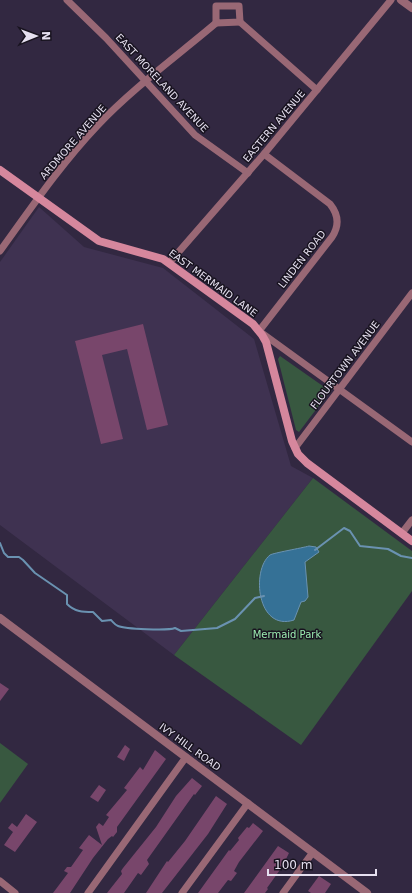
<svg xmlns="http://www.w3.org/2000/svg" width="412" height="893" viewBox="0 0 412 893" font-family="'DejaVu Sans',sans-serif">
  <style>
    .built { fill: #3f3251 }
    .green { fill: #385840 }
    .water { fill: #357196; stroke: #6a92b1 }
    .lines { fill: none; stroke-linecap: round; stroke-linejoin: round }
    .stream { stroke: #6a92b1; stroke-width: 2 }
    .building { fill: #78466b }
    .minor { stroke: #996875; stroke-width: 7 }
    .tertiary { stroke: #996875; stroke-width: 8 }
    .secondary { stroke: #d6879d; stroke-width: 8 }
    .labels { text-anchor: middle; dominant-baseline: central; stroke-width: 3; stroke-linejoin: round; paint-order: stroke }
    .street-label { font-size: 10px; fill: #e6e0f0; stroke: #18131f }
    .park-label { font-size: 10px; fill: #9ceeb1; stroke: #18131f }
  </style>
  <rect width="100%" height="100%" fill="#322841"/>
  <path class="built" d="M 39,207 L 84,247 L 163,268 L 254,339 L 291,466 L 313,478 L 174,655 L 0,525 L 0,262 Z"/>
  <g class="green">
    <path d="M 280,356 L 330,391 L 299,432 L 296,430 L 278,359 Z"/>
    <path d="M 313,478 L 412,551 L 412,591 L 301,745 L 174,655 Z"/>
    <path d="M 0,743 L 28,764 L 0,803 Z"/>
  </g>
  <path class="water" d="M 309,546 L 316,547 L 319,552 L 305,562 L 308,597 L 305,601 L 301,602 L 294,620 C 257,632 251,570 270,555 C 273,553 302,548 309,546 Z"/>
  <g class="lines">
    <g class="stream">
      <path d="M 0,543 L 4,553 L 8,557 L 19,557 L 23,560 L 35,573 L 67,595 L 67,604 C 75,612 83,612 93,612 L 102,621 L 111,620 C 113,622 115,625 118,626 C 125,629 168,631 175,628 L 181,631 L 217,628 L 235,619 L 255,598 L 264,596"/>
      <path d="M 315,550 L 344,528 L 350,531 L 360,546 L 388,549 L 401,556 L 412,558"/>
    </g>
  </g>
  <g class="building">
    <path d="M 143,324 L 168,425 L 147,430 L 127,349 L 102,355 L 123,439 L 101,444 L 75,341 Z"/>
    <path d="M 0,683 L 9,689 L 0,701 Z"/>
    <path d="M 125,745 L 130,749 L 124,761 L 117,757 Z"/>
    <path d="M 155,750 L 166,759 L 117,827 L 117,832 L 113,837 L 112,836 L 108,839 L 93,858 L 70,893 L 53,893 L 68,873 L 64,871 L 67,867 L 71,867 L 83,850 L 79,848 L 89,835 L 102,845 L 96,827 L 99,823 L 103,826 L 109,817 L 106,815 L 127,790 L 124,788 L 140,767 L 143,770 Z"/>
    <path d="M 192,778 L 202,786 L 195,795 L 194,794 L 147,860 L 149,864 L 141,875 L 138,873 L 124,893 L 107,893 L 122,874 L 121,871 L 123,868 L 156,827 L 176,796 Z"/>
    <path d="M 99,785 L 106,790 L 98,802 L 90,797 Z"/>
    <path d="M 216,796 L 227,804 L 208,834 L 162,893 L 146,893 L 167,861 L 168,862 L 185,841 Z"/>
    <path d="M 26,814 L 37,822 L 15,852 L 4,845 L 13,832 L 8,828 L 12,823 L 17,827 Z"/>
    <path d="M 253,823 L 263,831 L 239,862 L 234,871 L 237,873 L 231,881 L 228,880 L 218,893 L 198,893 L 229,850 L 230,851 L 239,840 L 238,838 L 247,827 L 249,828 Z"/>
    <path d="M 278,846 L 289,853 L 282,867 L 267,888 L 268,889 L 265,893 L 244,893 Z"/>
    <path d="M 319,876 L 331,884 L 325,893 L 311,893 L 308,891 Z"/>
  </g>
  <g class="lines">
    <g class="minor">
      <path d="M 67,0 L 106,38 L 195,135 L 248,173"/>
      <path d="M 216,6 L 239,6 L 240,22 L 216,23 Z"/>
      <path d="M 240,22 L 317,90"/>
      <path d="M 264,154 L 330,204 C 338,214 340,225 332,237 L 259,331 L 412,442"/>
      <path d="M 0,251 C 31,208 61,164 97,126 C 133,88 177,56 216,23"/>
      <path d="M 169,263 L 264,154 L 391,0"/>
      <path d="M 295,448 L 412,293"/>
      <path d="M 402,533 L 412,520"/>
      <path d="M 0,881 L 15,893"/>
      <path d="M 88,893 L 186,757"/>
      <path d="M 182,893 L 248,803"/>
      <path d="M 283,893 L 313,852"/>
    </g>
    <g class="tertiary">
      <path d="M 401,0 L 412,8"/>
      <path d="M 0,618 L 367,893"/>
    </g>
    <path class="secondary" d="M 0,170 L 99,241 L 163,259 L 253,324 L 262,335 L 266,342 L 292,441 L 298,454 L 307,463 L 412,541"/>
  </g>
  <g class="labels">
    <g class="street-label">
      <text transform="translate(162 83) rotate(47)">EAST MORELAND AVENUE</text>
      <text transform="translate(274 126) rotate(-50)">EASTERN AVENUE</text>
      <text transform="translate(73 142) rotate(-49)">ARDMORE AVENUE</text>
      <text transform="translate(302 259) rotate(-52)">LINDEN ROAD</text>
      <text transform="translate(213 283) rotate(36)">EAST MERMAID LANE</text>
      <text transform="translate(345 365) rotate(-53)">FLOURTOWN AVENUE</text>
      <text transform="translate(190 747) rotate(36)">IVY HILL ROAD</text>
    </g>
    <g class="park-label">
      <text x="287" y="634">Mermaid Park</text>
    </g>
  </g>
  <g transform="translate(36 36) rotate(89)" stroke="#18131f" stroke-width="3" paint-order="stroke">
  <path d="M0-3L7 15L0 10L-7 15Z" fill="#e6e0f0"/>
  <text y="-6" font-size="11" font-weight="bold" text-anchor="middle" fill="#e6e0f0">N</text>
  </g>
  <path d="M268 869v6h108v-6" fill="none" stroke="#e6e0f0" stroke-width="2"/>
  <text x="274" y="869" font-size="12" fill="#e6e0f0" stroke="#18131f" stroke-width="3" paint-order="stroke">100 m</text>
</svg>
